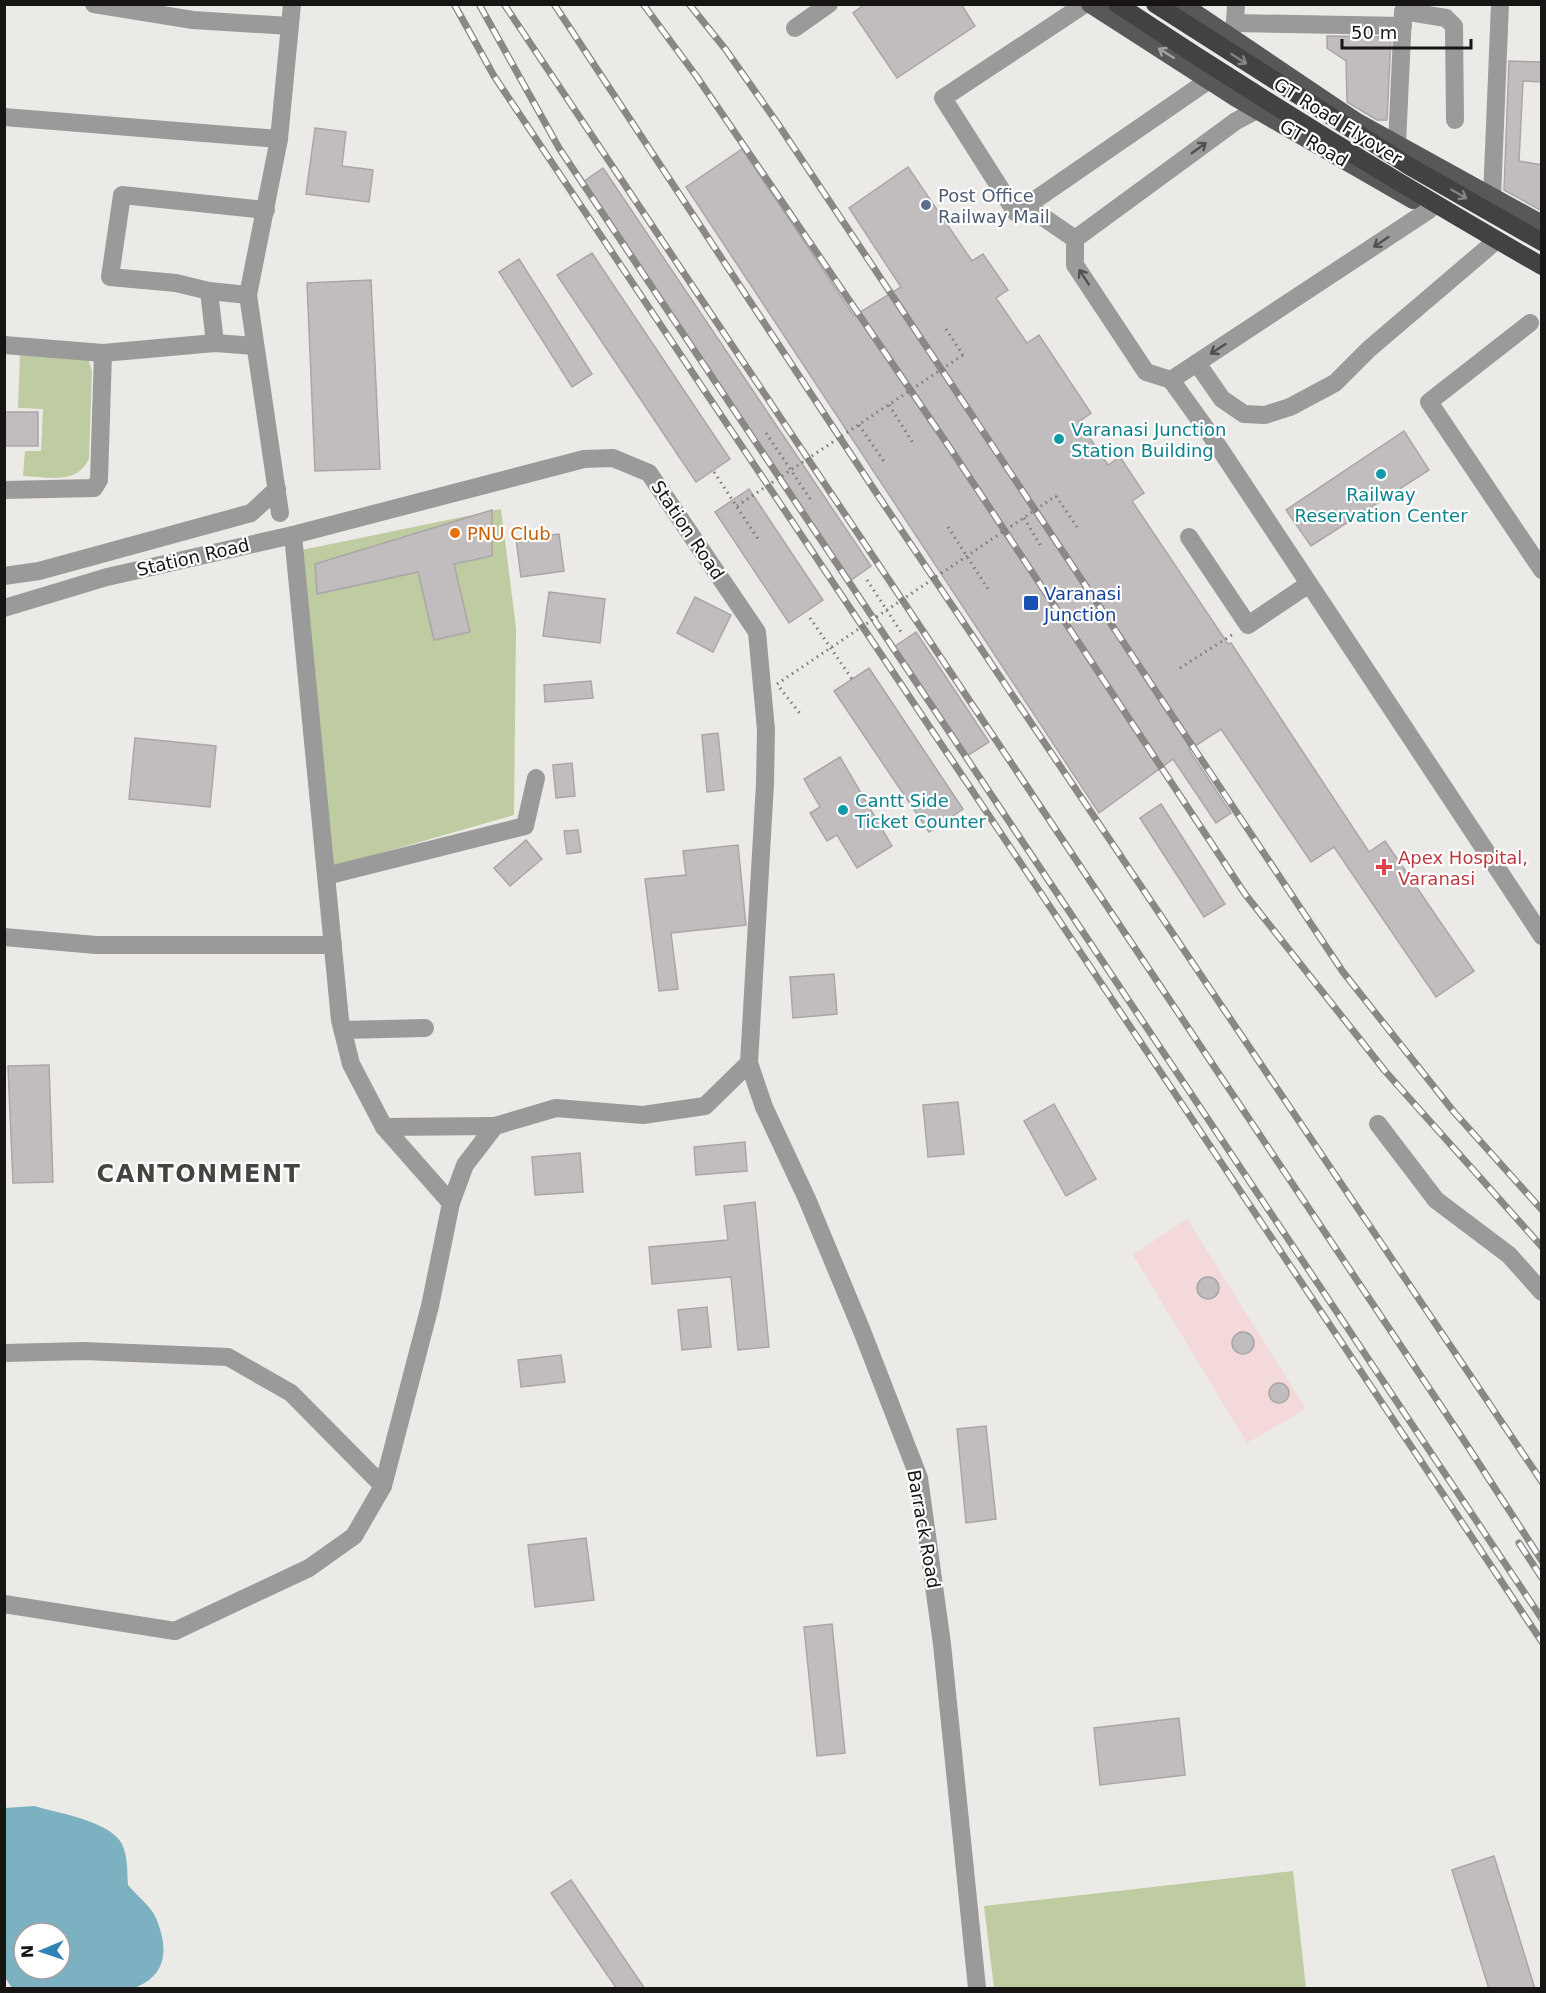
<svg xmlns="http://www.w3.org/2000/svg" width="1546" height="1993" viewBox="0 0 1546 1993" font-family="'DejaVu Sans',sans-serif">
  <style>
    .industrial { fill: #f4d9db }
    .green { fill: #bfcba1 }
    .water { fill: #7bb1c1; fill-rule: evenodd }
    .building { fill: #c1bdbf; stroke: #aaa6a8; stroke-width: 1.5 }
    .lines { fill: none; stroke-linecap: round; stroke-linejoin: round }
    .path { stroke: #7c7a78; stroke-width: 3; stroke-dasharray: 1.5 4.5; stroke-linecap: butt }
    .minor { stroke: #9a9a9b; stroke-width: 18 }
    .major { stroke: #58585b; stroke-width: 18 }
    .highway { stroke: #424245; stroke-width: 18 }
    .rail-casing { stroke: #898885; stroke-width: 7 }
    .rail { stroke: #fff; stroke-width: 4.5; stroke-dasharray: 14; stroke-linecap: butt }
    .path-bridge { stroke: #7c7a78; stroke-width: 3; stroke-dasharray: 1.5 4.5; stroke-linecap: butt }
    .oneway { stroke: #a3a3a5 }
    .oneway2 { stroke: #848486 }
    .oneway3 { stroke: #515151 }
    .service-dot { fill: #5c6f8a; stroke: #fff; stroke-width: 2 }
    .culture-dot { fill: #0f9aa8; stroke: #fff; stroke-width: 2 }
    .food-dot { fill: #e8710a; stroke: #fff; stroke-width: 2 }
    .transit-dot { fill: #1a4fb4; stroke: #fff; stroke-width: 2 }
    .health-dot { fill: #e0444e; stroke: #fff; stroke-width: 2 }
    .labels { text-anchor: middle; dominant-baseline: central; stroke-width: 4.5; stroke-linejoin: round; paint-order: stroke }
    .street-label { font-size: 18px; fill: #161514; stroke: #fff }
    .service-label { font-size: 18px; fill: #4e5e75; stroke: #fff; text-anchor: start }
    .culture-label { font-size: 18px; fill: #0d838f; stroke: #fff; text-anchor: start }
    .food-label { font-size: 18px; fill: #c56008; stroke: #fff; text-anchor: start }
    .transit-label { font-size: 18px; fill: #164399; stroke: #fff; text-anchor: start }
    .health-label { font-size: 18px; fill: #be3a42; stroke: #fff; text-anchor: start }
    .district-label { font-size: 24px; font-weight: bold; letter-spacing: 1.5px; fill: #454340; stroke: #fff }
  </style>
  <rect width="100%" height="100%" fill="#eceae6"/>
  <path class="industrial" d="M 1187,1219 L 1306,1409 L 1247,1443 L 1133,1255 Z"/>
  <g class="green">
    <path d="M 20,355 L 85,358 L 89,361 L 92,372 L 89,458 C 78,485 49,477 23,476 L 25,451 L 41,451 L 43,409 L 18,408 Z"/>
    <path d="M 501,509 L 516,628 L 514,815 L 332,867 L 297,551 Z"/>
    <path d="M 1293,1871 L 1306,1988 L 994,1988 L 984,1906 Z"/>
  </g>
  <path class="water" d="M 34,1806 C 58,1813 110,1821 122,1844 C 128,1857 127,1872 128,1885 C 136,1895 151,1906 156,1918 C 169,1949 167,1976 134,1988 L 12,1988 L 4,1976 L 5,1808 ZM 24,1933 L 60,1933 L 60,1969 L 24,1969 Z"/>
  <g class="building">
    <path d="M 865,4 L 961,4 L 975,26 L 897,78 L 853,13 Z"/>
    <path d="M 1327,36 L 1391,37 L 1387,120 L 1377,120 L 1347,102 L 1346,61 L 1327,48 Z"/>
    <path d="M 1509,61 L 1542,62 L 1542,82 L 1523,81 L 1519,161 L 1542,165 L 1542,211 L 1504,190 Z"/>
    <path d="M 315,128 L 346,132 L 342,166 L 373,170 L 369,202 L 306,194 Z"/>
    <path d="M 742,149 L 854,316 L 901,287 L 849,208 L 908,167 L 972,261 L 983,254 L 1008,290 L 996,298 L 1027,343 L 1039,335 L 1091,413 L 1079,422 L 1108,465 L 1120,457 L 1144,493 L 1132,501 L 1228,644 L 1231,643 L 1369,852 L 1385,841 L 1474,971 L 1436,997 L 1334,847 L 1311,862 L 1221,729 L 1189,750 L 1231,813 L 1216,823 L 1173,759 L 1099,813 L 686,187 Z"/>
    <path d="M 603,168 L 871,566 L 850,581 L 583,182 Z"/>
    <path d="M 592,253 L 730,459 L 696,482 L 557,275 Z"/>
    <path d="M 519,259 L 592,374 L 572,387 L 499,272 Z"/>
    <path d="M 371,280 L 380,469 L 315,471 L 307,283 Z"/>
    <rect x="4" y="412" width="34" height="34"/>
    <path d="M 1404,431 L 1429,470 L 1311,546 L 1286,510 Z"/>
    <path d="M 749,489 L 823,600 L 789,623 L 715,512 Z"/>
    <path d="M 492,510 L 492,556 L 454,564 L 470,632 L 434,640 L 418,572 L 317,594 L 315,564 Z"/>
    <path d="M 559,534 L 564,571 L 521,577 L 516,539 Z"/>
    <path d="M 549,592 L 605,599 L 600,643 L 543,636 Z"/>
    <path d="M 695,597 L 731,615 L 713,652 L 677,633 Z"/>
    <path d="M 916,632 L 989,742 L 967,756 L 894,647 Z"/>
    <path d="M 869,668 L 963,809 L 929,832 L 834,691 Z"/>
    <path d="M 591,681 L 593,698 L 545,702 L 544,685 Z"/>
    <path d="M 718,733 L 724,790 L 707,792 L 702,735 Z"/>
    <path d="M 135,738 L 216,746 L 210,807 L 129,799 Z"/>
    <path d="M 840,757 L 892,846 L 857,868 L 837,835 L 827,841 L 810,813 L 820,807 L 804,779 Z"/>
    <path d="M 572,763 L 575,796 L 556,798 L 553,765 Z"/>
    <path d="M 1161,804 L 1225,904 L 1204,917 L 1140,818 Z"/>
    <path d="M 578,830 L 581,852 L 567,854 L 564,831 Z"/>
    <path d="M 526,840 L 542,859 L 510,886 L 494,868 Z"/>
    <path d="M 738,845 L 746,925 L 671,933 L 678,989 L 659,991 L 645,879 L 686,875 L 683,851 Z"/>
    <path d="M 834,974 L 837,1014 L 793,1018 L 790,977 Z"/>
    <path d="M 49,1065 L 53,1182 L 13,1183 L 8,1066 Z"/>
    <path d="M 958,1102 L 964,1154 L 928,1157 L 923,1105 Z"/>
    <path d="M 1054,1104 L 1096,1179 L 1066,1196 L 1024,1121 Z"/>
    <path d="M 745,1142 L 747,1171 L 696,1175 L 694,1147 Z"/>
    <path d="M 580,1153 L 583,1192 L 535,1195 L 532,1157 Z"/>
    <path d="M 755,1202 L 769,1347 L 738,1350 L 731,1277 L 652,1284 L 649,1247 L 728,1240 L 724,1206 Z"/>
    <circle cx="1208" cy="1288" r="11"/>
    <path d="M 707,1307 L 711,1347 L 682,1350 L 678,1310 Z"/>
    <circle cx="1243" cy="1343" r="11"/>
    <path d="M 561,1355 L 565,1382 L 521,1387 L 518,1360 Z"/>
    <circle cx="1279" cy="1393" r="10"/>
    <path d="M 986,1426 L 996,1519 L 966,1523 L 957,1429 Z"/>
    <path d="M 586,1538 L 594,1600 L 535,1607 L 528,1545 Z"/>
    <path d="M 832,1624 L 845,1753 L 817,1756 L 804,1627 Z"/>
    <path d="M 1179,1718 L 1185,1775 L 1100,1785 L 1094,1728 Z"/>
    <path d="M 1494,1856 L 1535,1989 L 1489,1989 L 1452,1870 Z"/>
    <path d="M 571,1880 L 645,1989 L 617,1989 L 551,1893 Z"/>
  </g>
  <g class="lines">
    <g class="path">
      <path d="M 946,329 L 963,355"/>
      <path d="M 889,405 L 913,443"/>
      <path d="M 859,425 L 885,463"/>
      <path d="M 766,433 L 813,503"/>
      <path d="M 714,472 L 760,542"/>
      <path d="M 1056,496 L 1077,527"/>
      <path d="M 1024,518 L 1042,548"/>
      <path d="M 948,527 L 988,589"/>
      <path d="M 867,580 L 903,635"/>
      <path d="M 810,618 L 852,679"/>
      <path d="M 1180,668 L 1235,633"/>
      <path d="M 780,688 L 801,715"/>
    </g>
    <g class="minor">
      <path d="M 94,4 L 193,20 L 290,26"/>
      <path d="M 1085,4 L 943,98 L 1016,213 L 1209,80"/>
      <path d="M 1403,11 L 1446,18 L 1454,26 L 1455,120"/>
      <path d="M 1235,23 L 1403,26"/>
      <path d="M 795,28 L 829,4"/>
      <path d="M 1231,33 L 1235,23 L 1236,4"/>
      <path d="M 1257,110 L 1236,121 L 1075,239 L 1075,265 L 1146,372 L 1171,380 L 1429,210"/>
      <path d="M 4,117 L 279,139"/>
      <path d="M 1397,144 L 1403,14"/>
      <path d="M 1492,197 L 1500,4"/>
      <path d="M 1027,206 L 1075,239"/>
      <path d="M 209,291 L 215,343"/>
      <path d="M 248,295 L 209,291 L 176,283 L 110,277 L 122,195 L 266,210"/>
      <path d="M 1530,323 L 1429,402 L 1542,570"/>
      <path d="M 4,345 L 103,353"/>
      <path d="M 1197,363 L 1222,399 L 1244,414 L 1265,415 L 1290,407 L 1335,383 L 1369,349 L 1491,245"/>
      <path d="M 1171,380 L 1212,437 L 1542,936"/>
      <path d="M 4,490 L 94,488 L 99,480 L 103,353 L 215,343 L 255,346"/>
      <path d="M 280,513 L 248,295 L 279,139 L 292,4"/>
      <path d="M 293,535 L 340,1020 L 351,1064 L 384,1127 L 451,1203"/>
      <path d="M 1189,537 L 1248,625 L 1309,584"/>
      <path d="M 4,576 L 39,571 L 251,513 L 277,489"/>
      <path d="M 4,608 L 107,577 L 293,535 L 584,459 L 613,458 L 649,473 L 757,632 L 766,730 L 765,783 L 749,1063 L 764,1107 L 807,1199 L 862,1331 L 919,1478 L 942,1644 L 977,1988"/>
      <path d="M 326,876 L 525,826 L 536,778"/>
      <path d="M 4,937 L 96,945 L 333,945"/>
      <path d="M 343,1030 L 425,1028"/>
      <path d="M 1378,1124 L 1436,1200 L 1509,1255 L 1542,1292"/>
      <path d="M 384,1127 L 495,1126"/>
      <path d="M 4,1353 L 84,1351 L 228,1357 L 291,1393 L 383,1486 L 430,1306 L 451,1203 L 465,1165 L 495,1126 L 556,1108 L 643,1115 L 705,1106 L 749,1063"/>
      <path d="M 4,1604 L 175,1631 L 309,1568 L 354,1536 L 383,1486"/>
    </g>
    <g class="major">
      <path d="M 1090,4 L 1236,98 L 1413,200"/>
      <path d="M 1182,4 L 1357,122 L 1542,224"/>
    </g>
    <g class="highway">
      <path d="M 1117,4 C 1256,96 1397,183 1542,266"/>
      <path d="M 1155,4 L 1409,166 L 1542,242"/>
    </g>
    <defs>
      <g id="rail">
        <path d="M 454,4 L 494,76 L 1542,1642"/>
        <path d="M 479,4 L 559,148 L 1542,1619"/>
        <path d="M 504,4 L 1463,1439 L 1542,1561"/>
        <path d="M 554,4 L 879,497 L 1542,1482"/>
        <path d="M 643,4 L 697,77 L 952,451 L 1245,894 L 1385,1071 L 1542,1247"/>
        <path d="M 689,4 L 726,50 L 778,124 L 1343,972 L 1454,1112 L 1542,1210"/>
        <path d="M 1519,1543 L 1542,1578"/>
      </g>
    </defs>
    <use href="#rail" class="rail-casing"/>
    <use href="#rail" class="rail"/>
    <g class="path-bridge">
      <path d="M 737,506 L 963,355"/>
      <path d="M 777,684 L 1056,496"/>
    </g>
  </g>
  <defs><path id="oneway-shaft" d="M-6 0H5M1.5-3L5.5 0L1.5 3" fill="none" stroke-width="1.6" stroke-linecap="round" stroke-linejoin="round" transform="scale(1.5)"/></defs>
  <use class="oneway" href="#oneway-shaft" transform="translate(1166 53) rotate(-148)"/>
  <g class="oneway2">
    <use href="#oneway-shaft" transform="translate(1239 59) rotate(33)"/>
    <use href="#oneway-shaft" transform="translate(1459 194) rotate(30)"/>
  </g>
  <g class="oneway3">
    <use href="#oneway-shaft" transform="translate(1199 148) rotate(-36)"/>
    <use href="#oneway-shaft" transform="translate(1381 242) rotate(146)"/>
    <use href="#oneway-shaft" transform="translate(1084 277) rotate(-123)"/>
    <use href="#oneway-shaft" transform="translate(1218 349) rotate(147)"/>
  </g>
  <circle class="service-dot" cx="926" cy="205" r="6"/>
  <g class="culture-dot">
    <circle cx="1059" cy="439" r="6"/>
    <circle cx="1381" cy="474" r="6"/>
    <circle cx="843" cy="810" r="6"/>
  </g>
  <circle class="food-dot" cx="455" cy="533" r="6"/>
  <rect class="transit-dot" x="1023" y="595" width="16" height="16" rx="3"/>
  <path class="health-dot" d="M1381 858h6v6h6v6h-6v6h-6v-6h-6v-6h6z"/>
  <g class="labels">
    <g class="street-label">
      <text transform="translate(1338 121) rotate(32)">GT Road Flyover</text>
      <text transform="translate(1314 143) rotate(30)">GT Road</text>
      <text transform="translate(688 530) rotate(56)">Station Road</text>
      <text transform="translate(193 557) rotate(-13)">Station Road</text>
      <text transform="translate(924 1529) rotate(80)">Barrack Road</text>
    </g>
    <g class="service-label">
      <text x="938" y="195">Post Office<tspan x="938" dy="21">Railway Mail</tspan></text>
    </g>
    <g class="culture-label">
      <text x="1071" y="429">Varanasi Junction<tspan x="1071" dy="21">Station Building</tspan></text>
      <text x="1381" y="494" text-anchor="middle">Railway<tspan x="1381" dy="21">Reservation Center</tspan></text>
      <text x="855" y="800">Cantt Side<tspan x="855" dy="21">Ticket Counter</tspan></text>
    </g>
    <g class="food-label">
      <text x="467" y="533">PNU Club</text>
    </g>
    <g class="transit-label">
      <text x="1044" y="593">Varanasi<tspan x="1044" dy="21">Junction</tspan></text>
    </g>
    <g class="health-label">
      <text x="1398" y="857">Apex Hospital,<tspan x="1398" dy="21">Varanasi</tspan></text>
    </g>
    <g class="district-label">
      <text x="199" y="1174">CANTONMENT</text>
    </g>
  </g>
  <rect width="1546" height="1993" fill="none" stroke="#161514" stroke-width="12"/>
  <g transform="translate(42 1951) rotate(268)"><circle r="28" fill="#ffffff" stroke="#a2a1a1" stroke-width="1.5"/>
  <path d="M0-4.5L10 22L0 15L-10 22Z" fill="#3083b3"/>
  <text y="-9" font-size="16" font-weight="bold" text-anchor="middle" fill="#161514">N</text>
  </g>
  <path d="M1342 39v9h129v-9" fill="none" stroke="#161514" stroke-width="3"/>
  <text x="1351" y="39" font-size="18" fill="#161514" stroke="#ffffff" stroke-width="4.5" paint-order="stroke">50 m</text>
</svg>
